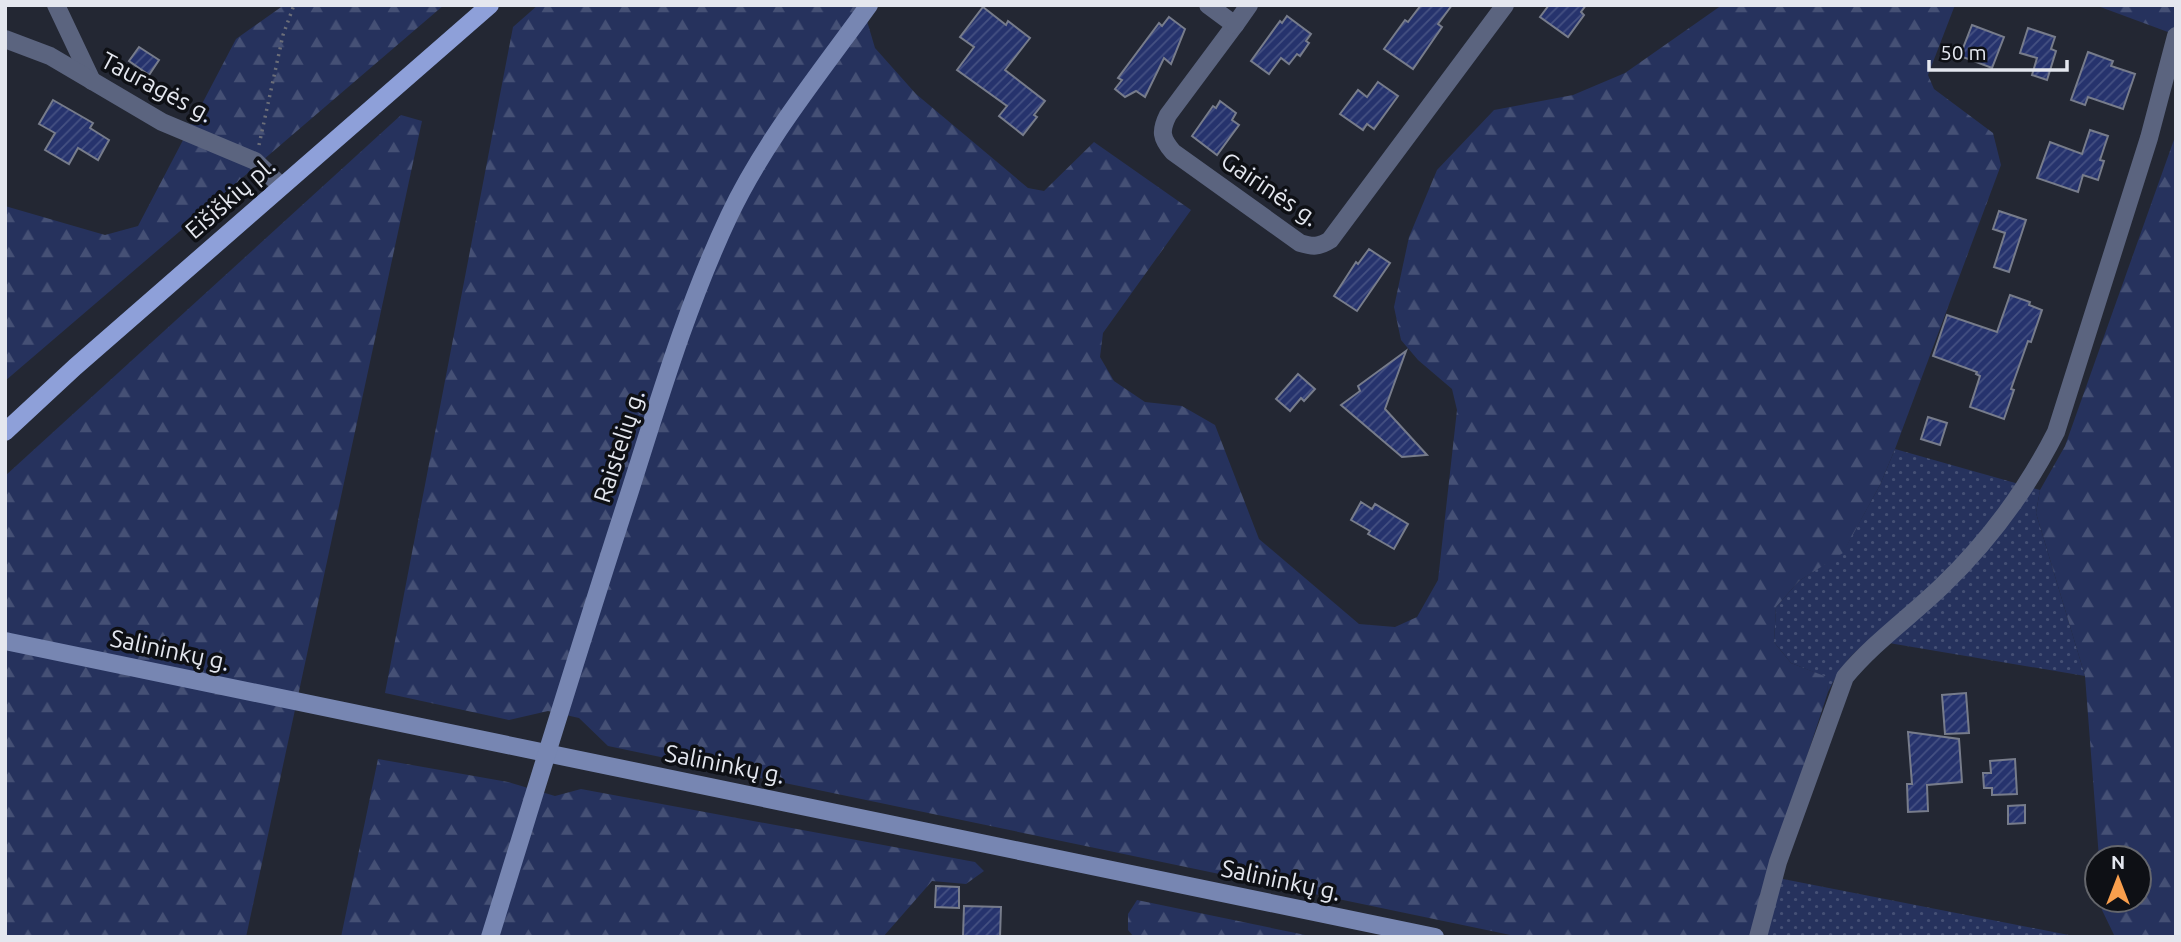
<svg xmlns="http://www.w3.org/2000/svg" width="2181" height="942" viewBox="0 0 2181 942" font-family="Ubuntu,sans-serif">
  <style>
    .grass { fill: url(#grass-dots) }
    .forest { fill: url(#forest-firs) }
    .building { fill: url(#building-hatch); stroke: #777c8b; stroke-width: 2 }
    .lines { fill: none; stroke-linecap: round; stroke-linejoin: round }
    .path { stroke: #6b6e79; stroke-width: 3.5; stroke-dasharray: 2 5; stroke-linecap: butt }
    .minor { stroke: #5b647f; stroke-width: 18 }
    .secondary { stroke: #7786b2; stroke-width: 18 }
    .primary { stroke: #8ea0d9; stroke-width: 18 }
    .labels { text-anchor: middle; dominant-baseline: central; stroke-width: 7; stroke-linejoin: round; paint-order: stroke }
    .street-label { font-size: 24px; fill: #e4e7ef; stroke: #0e1015 }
  </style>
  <defs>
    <pattern id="grass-dots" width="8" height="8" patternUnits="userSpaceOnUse" patternTransform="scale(1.75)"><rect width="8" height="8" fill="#26325d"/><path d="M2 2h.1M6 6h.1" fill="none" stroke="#455075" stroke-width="1.8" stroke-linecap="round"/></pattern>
    <pattern id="forest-firs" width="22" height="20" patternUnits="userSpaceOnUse" patternTransform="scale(1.75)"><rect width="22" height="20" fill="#26325d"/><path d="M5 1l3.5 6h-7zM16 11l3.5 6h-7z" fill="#455075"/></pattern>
    <pattern id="building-hatch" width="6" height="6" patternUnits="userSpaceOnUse" patternTransform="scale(1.75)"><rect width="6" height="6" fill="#26336d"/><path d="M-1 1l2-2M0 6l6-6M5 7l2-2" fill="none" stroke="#455182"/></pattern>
  </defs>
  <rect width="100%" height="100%" fill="#232733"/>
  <g class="grass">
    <path d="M 1895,449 L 2040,490 L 2036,513 L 2085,676 L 1871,640 C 1850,653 1839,670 1828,692 L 1826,677 L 1791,663 L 1774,642 L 1776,607 L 1799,581 L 1843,552 L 1880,485 Z"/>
    <path d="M 1768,876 L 2079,937 L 1751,937 Z"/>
  </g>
  <g class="forest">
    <path d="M 284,5 L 444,5 L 5,381 L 5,206 L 105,235 L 138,226 L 236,39 Z"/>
    <path d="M 538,5 L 878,5 L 867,21 L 875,48 L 916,94 L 1028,188 L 1044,191 L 1094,142 L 1191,210 L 1103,333 L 1100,357 L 1114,381 L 1145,402 L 1182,406 L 1215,425 L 1259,539 L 1359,624 L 1395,627 L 1417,617 L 1438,580 L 1457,410 L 1452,389 L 1418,360 L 1401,340 L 1394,307 L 1409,237 L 1437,170 L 1494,110 L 1573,95 L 1625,73 L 1722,5 L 1955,5 L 1928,75 L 1934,89 L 1993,133 L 2001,165 L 1895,449 L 1880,485 L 1843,553 L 1799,581 L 1776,607 L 1774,642 L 1791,663 L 1827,677 L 1828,692 L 1768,876 L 1751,937 L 1520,937 L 608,746 L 579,718 L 548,711 L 509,720 L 385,693 L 513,27 Z"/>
    <path d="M 2095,5 L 2176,5 L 2176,35 Z"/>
    <path d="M 401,115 L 422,121 L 246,937 L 5,937 L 5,476 Z"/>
    <path d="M 2176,134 L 2176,937 L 2115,937 L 2102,910 L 2102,900 L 2139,900 L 2139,858 L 2099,858 L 2085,676 L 2036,513 L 2040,490 L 2065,446 Z"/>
    <path d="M 378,759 L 508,782 L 555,796 L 581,789 L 975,862 L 984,871 L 966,884 L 932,881 L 883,937 L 341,937 Z"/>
    <path d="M 1137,900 L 1315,937 L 1134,937 L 1128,930 L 1128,914 Z"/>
  </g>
  <g class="building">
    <path d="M 1421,5 L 1452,5 L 1438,24 L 1442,27 L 1413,69 L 1384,49 L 1405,20 L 1408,22 Z"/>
    <path d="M 1549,5 L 1586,5 L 1581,12 L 1584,15 L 1568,37 L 1540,17 Z"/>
    <path d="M 983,7 L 1006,25 L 1008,21 L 1030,38 L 1005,70 L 1045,101 L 1034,115 L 1037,117 L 1023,135 L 999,116 L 1007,106 L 957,70 L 974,47 L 960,37 Z"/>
    <path d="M 1287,16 L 1311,34 L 1306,41 L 1309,43 L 1300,56 L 1297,54 L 1289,64 L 1281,58 L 1269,74 L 1251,61 L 1280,21 L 1282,23 Z"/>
    <path d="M 1169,17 L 1185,29 L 1171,64 L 1164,58 L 1145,97 L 1136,91 L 1125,97 L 1115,89 L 1122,80 L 1118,78 L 1159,23 L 1162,26 Z"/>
    <path d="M 1972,25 L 2004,37 L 1992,68 L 1960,56 Z"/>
    <path d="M 2028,28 L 2055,37 L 2051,49 L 2056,51 L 2047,80 L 2032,75 L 2037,58 L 2020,53 Z"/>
    <path d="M 139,47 L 159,60 L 149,75 L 129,61 Z"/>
    <path d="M 2088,52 L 2113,61 L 2111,66 L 2135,74 L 2123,109 L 2088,97 L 2085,105 L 2071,100 Z"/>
    <path d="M 1378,82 L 1398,96 L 1374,129 L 1367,124 L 1363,130 L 1340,114 L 1358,90 L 1367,97 Z"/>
    <path d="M 53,100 L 93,123 L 90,128 L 109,140 L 98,160 L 78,148 L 69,164 L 45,150 L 55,133 L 39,124 Z"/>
    <path d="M 1220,101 L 1236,113 L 1232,120 L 1239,125 L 1217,155 L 1192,136 L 1213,106 L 1216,108 Z"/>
    <path d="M 2090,130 L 2108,136 L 2100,160 L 2104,161 L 2098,180 L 2083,175 L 2078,192 L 2037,178 L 2050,142 L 2082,154 Z"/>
    <path d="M 1999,211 L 2026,220 L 2009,272 L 1994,267 L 2005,233 L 1993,229 Z"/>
    <path d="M 1369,249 L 1390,263 L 1357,311 L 1334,296 L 1356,262 L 1358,264 Z"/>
    <path d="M 2010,295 L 2030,302 L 2029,305 L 2042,310 L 2031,342 L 2028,341 L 2011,389 L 2014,390 L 2004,419 L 1970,407 L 1980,376 L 1976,374 L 1977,372 L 1933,356 L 1947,315 L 1997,332 Z"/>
    <path d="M 1406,351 L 1385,409 L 1427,455 L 1402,457 L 1341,405 L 1360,391 L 1358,386 Z"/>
    <path d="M 1298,374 L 1315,389 L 1304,401 L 1301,398 L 1290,411 L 1276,399 Z"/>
    <path d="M 1928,417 L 1947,423 L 1940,445 L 1921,439 Z"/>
    <path d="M 1361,502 L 1372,509 L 1375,504 L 1408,524 L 1394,549 L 1368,534 L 1370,531 L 1351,520 Z"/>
    <path d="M 1966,693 L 1969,733 L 1945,734 L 1942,695 Z"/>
    <path d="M 1908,732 L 1959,739 L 1962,782 L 1927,785 L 1928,811 L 1908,812 L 1907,784 L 1912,784 Z"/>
    <path d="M 2015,759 L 2017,794 L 1992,795 L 1992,788 L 1984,788 L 1983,773 L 1991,773 L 1990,761 Z"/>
    <path d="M 2025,805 L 2025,823 L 2008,824 L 2008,806 Z"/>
    <path d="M 936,886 L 959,887 L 959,908 L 935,907 Z"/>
    <path d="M 964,906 L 1001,907 L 1000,937 L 963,937 Z"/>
  </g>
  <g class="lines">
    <path class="path" d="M 259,145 L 283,35 L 294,5"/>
    <g class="minor">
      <path d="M 56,5 L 92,81"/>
      <path d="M 1208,5 L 1235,25 L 1168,115 C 1160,131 1161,138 1173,152 L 1300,243 C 1313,247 1319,247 1330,240 L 1505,5"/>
      <path d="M 1235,25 L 1249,5"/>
      <path d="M 5,39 L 50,56 L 162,122 L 255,161 L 281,186"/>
      <path d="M 1758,937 L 1778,862 L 1845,677 C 1874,642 1910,617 1942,586 C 1989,541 2027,489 2056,432 L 2149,138 L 2176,36"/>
    </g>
    <g class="secondary">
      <path d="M 5,641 L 1435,937"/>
      <path d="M 490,937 C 536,789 581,641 629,494 C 659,400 687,305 729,216 C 765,140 820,73 869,5"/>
    </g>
    <path class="primary" d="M 5,432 L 75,367 L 490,5"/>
  </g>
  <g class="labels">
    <g class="street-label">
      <text transform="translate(157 87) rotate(28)">Tauragės g.</text>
      <text transform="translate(1270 189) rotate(34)">Gairinės g.</text>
      <text transform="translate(230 198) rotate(-41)">Eišiškių pl.</text>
      <text transform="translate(619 446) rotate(-72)">Raistelių g.</text>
      <text transform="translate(170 650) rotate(12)">Salininkų g.</text>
      <text transform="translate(725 764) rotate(11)">Salininkų g.</text>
      <text transform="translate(1281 880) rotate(12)">Salininkų g.</text>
    </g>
  </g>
  <rect width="2181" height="942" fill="none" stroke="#e4e7ef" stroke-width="14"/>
  <g transform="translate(2118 879)"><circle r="33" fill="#0e1015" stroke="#64666c" stroke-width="2"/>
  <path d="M0-5L12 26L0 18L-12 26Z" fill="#f99f4d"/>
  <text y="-10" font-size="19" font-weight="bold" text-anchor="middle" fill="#e4e7ef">N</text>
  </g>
  <path d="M1929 60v10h138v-10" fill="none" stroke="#e4e7ef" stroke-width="3.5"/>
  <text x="1940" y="60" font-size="21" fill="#e4e7ef" stroke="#0e1015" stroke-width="5" paint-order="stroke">50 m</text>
</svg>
